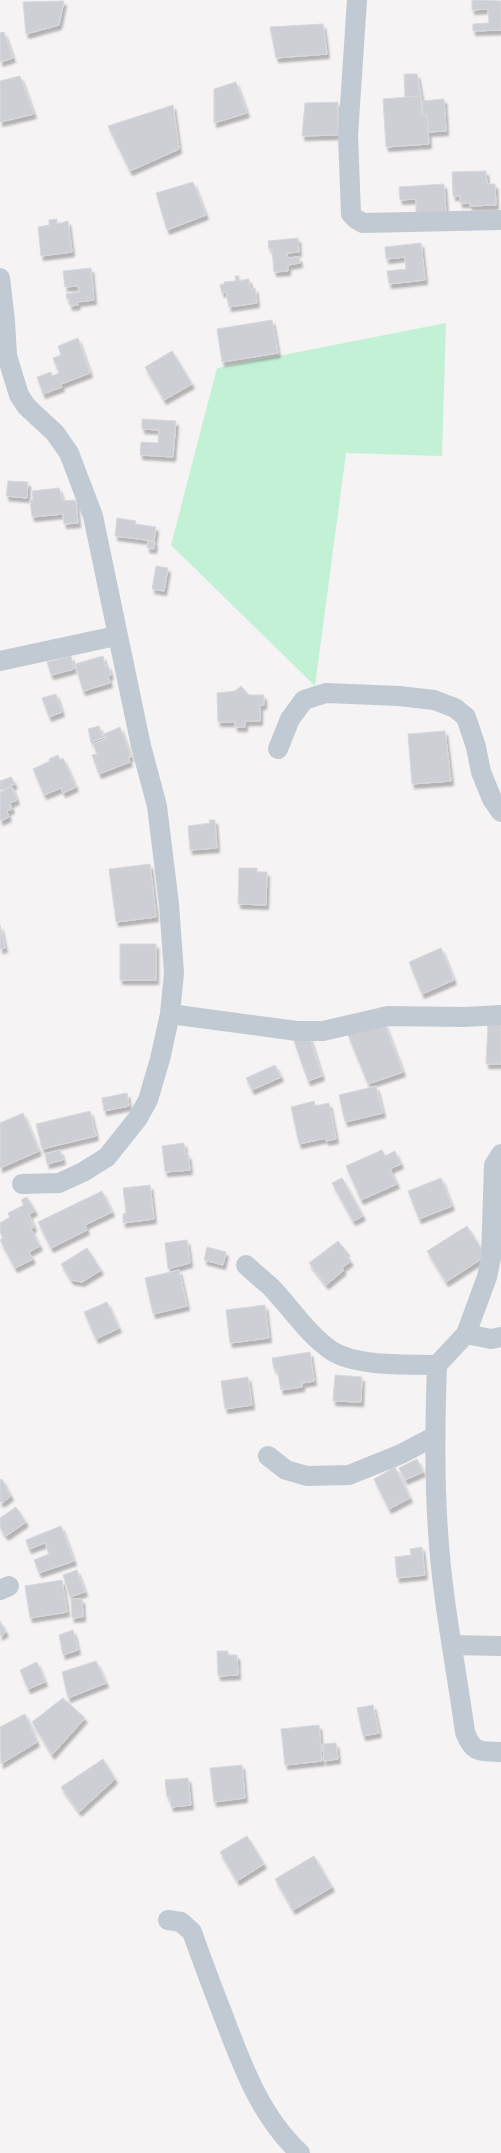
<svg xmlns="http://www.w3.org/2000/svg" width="501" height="2153" viewBox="0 0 501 2153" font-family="Rubik,sans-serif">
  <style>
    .green { fill: #c3f1d5 }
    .building { fill: #cdcfd5; stroke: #d7d9de; filter: url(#shadow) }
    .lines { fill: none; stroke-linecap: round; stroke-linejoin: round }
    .minor { stroke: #c1cad2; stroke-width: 20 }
  </style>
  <defs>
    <filter id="shadow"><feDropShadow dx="2.5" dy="4.5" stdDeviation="1" flood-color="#0004"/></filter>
  </defs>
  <rect width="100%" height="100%" fill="#f5f3f3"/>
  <path class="green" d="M 446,323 L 442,456 L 346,453 L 315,686 L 171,545 L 217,368 Z"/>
  <g class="building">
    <path d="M 472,0 L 501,1 L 501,30 L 473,31 L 473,24 L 489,23 L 488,9 L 472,10 Z"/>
    <path d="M 64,1 L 59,25 L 26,34 L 23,2 Z"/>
    <path d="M 323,24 L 327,54 L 276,58 L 270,27 Z"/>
    <path d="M 4,32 L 13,58 L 0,62 L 0,33 Z"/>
    <path d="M 404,74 L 417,74 L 421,96 L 405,97 Z"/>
    <path d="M 20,76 L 34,114 L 0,122 L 0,81 Z"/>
    <path d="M 236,82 L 247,113 L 214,123 L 214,89 Z"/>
    <path d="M 421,96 L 422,115 L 427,115 L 429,144 L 386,147 L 383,99 Z"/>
    <path d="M 444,99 L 446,131 L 429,132 L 427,115 L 422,115 L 422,101 Z"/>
    <path d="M 338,102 L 338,135 L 302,136 L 305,103 Z"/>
    <path d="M 173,105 L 179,149 L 130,171 L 108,126 Z"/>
    <path d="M 486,171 L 487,184 L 495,184 L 496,205 L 470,206 L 470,203 L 460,203 L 460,196 L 453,196 L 452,172 Z"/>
    <path d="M 193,182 L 206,215 L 167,230 L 156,193 Z"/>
    <path d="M 444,184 L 446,212 L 416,213 L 416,199 L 400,200 L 399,187 Z"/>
    <path d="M 57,219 L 57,224 L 68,221 L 72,252 L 41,256 L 38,227 L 49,225 L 49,220 Z"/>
    <path d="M 298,238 L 299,252 L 287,253 L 288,258 L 299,257 L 300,263 L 288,265 L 288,271 L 274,272 L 272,249 L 269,249 L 268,241 Z"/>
    <path d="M 421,243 L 425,280 L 389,284 L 387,271 L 406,269 L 405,257 L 386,259 L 385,247 Z"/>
    <path d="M 91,268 L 94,300 L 77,302 L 78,305 L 70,306 L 69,299 L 67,299 L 66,294 L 79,292 L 78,286 L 65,287 L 63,271 Z"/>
    <path d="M 235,276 L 239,276 L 239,281 L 249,279 L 250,289 L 255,288 L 257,303 L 229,307 L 226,292 L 222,293 L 220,285 L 224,284 L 224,282 L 236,281 Z"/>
    <path d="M 272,320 L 278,353 L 222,362 L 217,329 Z"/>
    <path d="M 78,338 L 90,373 L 61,384 L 62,387 L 43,394 L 37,377 L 51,372 L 52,376 L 59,373 L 53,358 L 61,355 L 58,346 Z"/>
    <path d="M 172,351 L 192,384 L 164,400 L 145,367 Z"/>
    <path d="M 142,419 L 176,421 L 173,457 L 140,455 L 141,442 L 158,443 L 159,430 L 142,429 Z"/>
    <path d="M 8,481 L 28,482 L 27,498 L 6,496 Z"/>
    <path d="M 59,488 L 63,501 L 76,500 L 78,523 L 64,524 L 63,514 L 32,517 L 30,500 L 33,500 L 32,491 Z"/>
    <path d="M 117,518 L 136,521 L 135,524 L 156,527 L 154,541 L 115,536 Z"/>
    <path d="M 148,541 L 155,542 L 154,549 L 147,548 Z"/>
    <path d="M 156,566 L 168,568 L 164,591 L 152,589 Z"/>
    <path d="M 71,656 L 74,669 L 51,675 L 47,662 Z"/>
    <path d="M 103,656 L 105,666 L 108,665 L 111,675 L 108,676 L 110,683 L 83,691 L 75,664 Z"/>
    <path d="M 241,686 L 249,695 L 264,695 L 264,705 L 260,705 L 260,721 L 245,721 L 245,727 L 235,727 L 235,722 L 218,722 L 217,693 L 235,691 Z"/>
    <path d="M 56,694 L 62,712 L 49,717 L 42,698 Z"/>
    <path d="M 99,726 L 103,738 L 91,742 L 88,729 Z"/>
    <path d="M 120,727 L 131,757 L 128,757 L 130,762 L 99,774 L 92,755 L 97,754 L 93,744 L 106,739 L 104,734 Z"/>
    <path d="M 445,731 L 451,781 L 412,784 L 408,734 Z"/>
    <path d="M 58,755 L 60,760 L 63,758 L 76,787 L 63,793 L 61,788 L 44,795 L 33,769 L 50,761 L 49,759 Z"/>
    <path d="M 11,777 L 15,784 L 0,790 L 0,781 Z"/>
    <path d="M 12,787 L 17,800 L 10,803 L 12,809 L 7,811 L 9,817 L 0,821 L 0,792 Z"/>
    <path d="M 209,820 L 215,820 L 217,848 L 190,850 L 188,826 L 210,823 Z"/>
    <path d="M 150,864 L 156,917 L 116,922 L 109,869 Z"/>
    <path d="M 239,868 L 257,868 L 257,872 L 267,872 L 266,905 L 238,904 Z"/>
    <path d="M 0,925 L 5,948 L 0,949 Z"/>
    <rect x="120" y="944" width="36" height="36"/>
    <path d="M 441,948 L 454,980 L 422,994 L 409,962 Z"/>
    <path d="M 384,1022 L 403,1072 L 368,1084 L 348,1035 Z"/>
    <path d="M 488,1022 L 501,1022 L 501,1064 L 486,1064 Z"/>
    <path d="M 309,1036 L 322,1076 L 308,1081 L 294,1041 Z"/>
    <path d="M 275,1065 L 281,1077 L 252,1090 L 246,1078 Z"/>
    <path d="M 376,1086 L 383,1113 L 345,1122 L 339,1095 Z"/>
    <path d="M 127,1093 L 129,1106 L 104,1111 L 102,1098 Z"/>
    <path d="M 314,1101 L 315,1106 L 329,1103 L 336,1139 L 326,1141 L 326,1138 L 299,1144 L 291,1107 Z"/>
    <path d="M 90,1111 L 96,1136 L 42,1149 L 36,1124 Z"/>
    <path d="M 23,1113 L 39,1151 L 0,1168 L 0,1123 Z"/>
    <path d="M 184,1143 L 185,1154 L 188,1154 L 190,1170 L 165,1172 L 162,1146 Z"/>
    <path d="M 60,1150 L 63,1160 L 47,1164 L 45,1154 Z"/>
    <path d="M 382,1150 L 385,1156 L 395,1151 L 401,1164 L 390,1169 L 397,1184 L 361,1200 L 346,1166 Z"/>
    <path d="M 342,1178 L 363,1216 L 353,1221 L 332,1183 Z"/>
    <path d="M 441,1178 L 452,1206 L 419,1219 L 408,1191 Z"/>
    <path d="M 150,1185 L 154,1219 L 123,1223 L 123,1214 L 126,1213 L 123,1188 Z"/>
    <path d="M 102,1191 L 112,1212 L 85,1225 L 87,1230 L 51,1248 L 38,1222 Z"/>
    <path d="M 27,1197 L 35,1211 L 29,1214 L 34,1227 L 31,1229 L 40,1246 L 29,1252 L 33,1259 L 15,1268 L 0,1240 L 3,1238 L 0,1232 L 0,1223 L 10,1217 L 8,1213 L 24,1205 L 21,1200 Z"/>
    <path d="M 467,1226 L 486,1256 L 446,1282 L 427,1251 Z"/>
    <path d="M 187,1240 L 190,1263 L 168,1269 L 165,1243 Z"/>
    <path d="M 338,1241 L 347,1252 L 345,1254 L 351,1261 L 342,1268 L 344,1270 L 326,1285 L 309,1263 Z"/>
    <path d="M 207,1247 L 226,1252 L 223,1265 L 204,1260 Z"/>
    <path d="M 87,1248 L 101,1270 L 82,1282 L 71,1280 L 61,1264 Z"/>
    <path d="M 179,1270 L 187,1306 L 153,1314 L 145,1278 Z"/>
    <path d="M 107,1302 L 119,1328 L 96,1339 L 84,1312 Z"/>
    <path d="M 265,1305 L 269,1338 L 230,1343 L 226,1310 Z"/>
    <path d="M 310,1352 L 314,1381 L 302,1383 L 302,1387 L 281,1390 L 277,1369 L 274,1369 L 272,1358 Z"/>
    <path d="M 335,1375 L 362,1377 L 361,1402 L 333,1401 Z"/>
    <path d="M 248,1377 L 252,1405 L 225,1409 L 221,1381 Z"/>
    <path d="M 417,1459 L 423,1472 L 405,1480 L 399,1468 Z"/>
    <path d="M 395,1467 L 410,1498 L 389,1509 L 374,1479 Z"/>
    <path d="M 2,1479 L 11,1496 L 3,1502 L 0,1502 L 0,1480 Z"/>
    <path d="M 16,1507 L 26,1522 L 6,1536 L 0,1528 L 0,1518 Z"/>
    <path d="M 61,1526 L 74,1561 L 39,1573 L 34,1560 L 49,1554 L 45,1543 L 29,1549 L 26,1540 Z"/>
    <path d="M 422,1547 L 425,1575 L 397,1578 L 395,1557 L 411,1555 L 410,1549 Z"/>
    <path d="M 77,1570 L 85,1592 L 70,1597 L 63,1575 Z"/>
    <path d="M 62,1580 L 67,1612 L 30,1618 L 25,1586 Z"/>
    <path d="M 71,1599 L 82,1599 L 83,1617 L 72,1618 Z"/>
    <path d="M 0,1621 L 6,1632 L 0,1636 Z"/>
    <path d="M 73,1630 L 78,1650 L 63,1655 L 59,1635 Z"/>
    <path d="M 217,1651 L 228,1651 L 228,1655 L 237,1655 L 238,1675 L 218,1676 Z"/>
    <path d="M 96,1661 L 106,1683 L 68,1698 L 62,1672 Z"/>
    <path d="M 37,1662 L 45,1682 L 28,1689 L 20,1670 Z"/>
    <path d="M 63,1698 L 85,1718 L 52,1755 L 32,1722 Z"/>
    <path d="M 373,1705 L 379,1733 L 363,1736 L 357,1708 Z"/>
    <path d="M 25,1714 L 37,1742 L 1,1764 L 0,1727 Z"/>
    <path d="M 319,1725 L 322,1761 L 285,1765 L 281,1729 Z"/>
    <path d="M 336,1743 L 338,1759 L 324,1761 L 323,1744 Z"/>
    <path d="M 103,1759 L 115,1779 L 79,1812 L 61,1787 Z"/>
    <path d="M 242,1765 L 245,1798 L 214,1802 L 210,1768 Z"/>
    <path d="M 188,1778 L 191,1805 L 171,1807 L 170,1797 L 167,1797 L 165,1780 Z"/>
    <path d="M 247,1836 L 264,1864 L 237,1881 L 220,1852 Z"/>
    <path d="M 314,1856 L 332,1887 L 293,1910 L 275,1879 Z"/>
  </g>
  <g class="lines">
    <g class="minor">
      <path d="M 357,0 L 348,135 L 351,214 L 356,219 L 363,223 L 501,220"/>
      <path d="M 0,278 L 5,321 L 7,356 L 19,395 L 27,407 L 55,433 L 69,453 L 93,516 L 141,746 L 157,806 L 169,904 L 174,973 L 170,1014 L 160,1059 L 148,1100 L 138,1118 L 107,1157 L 83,1172 L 59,1183 L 22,1184"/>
      <path d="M 0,661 L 116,636"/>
      <path d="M 278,749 L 290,719 L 304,700 L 326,693 L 399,696 L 434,700 L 455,708 L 466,717 L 476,747 L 481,772 L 492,799 L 501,812"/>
      <path d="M 170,1014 L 297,1031 L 323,1031 L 388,1016 L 464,1017 L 501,1015"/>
      <path d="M 246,1265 C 254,1273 263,1280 271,1287 C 291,1308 307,1334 332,1351 C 358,1367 407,1364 437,1365 L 466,1334 L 487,1277 L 491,1258 L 494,1165 L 501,1154"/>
      <path d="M 466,1334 L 491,1339 L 501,1337"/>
      <path d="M 437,1365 C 435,1421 434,1476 438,1531 C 442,1599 456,1666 465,1732 C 473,1754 480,1751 501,1752"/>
      <path d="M 268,1456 L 286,1470 L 307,1476 L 349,1475 L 401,1454 L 435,1436"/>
      <path d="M 0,1590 L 9,1586"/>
      <path d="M 453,1645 L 501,1646"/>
      <path d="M 168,1920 L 181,1922 L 192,1932 C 202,1960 212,1987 223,2015 C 242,2065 260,2116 300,2153"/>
    </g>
  </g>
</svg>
